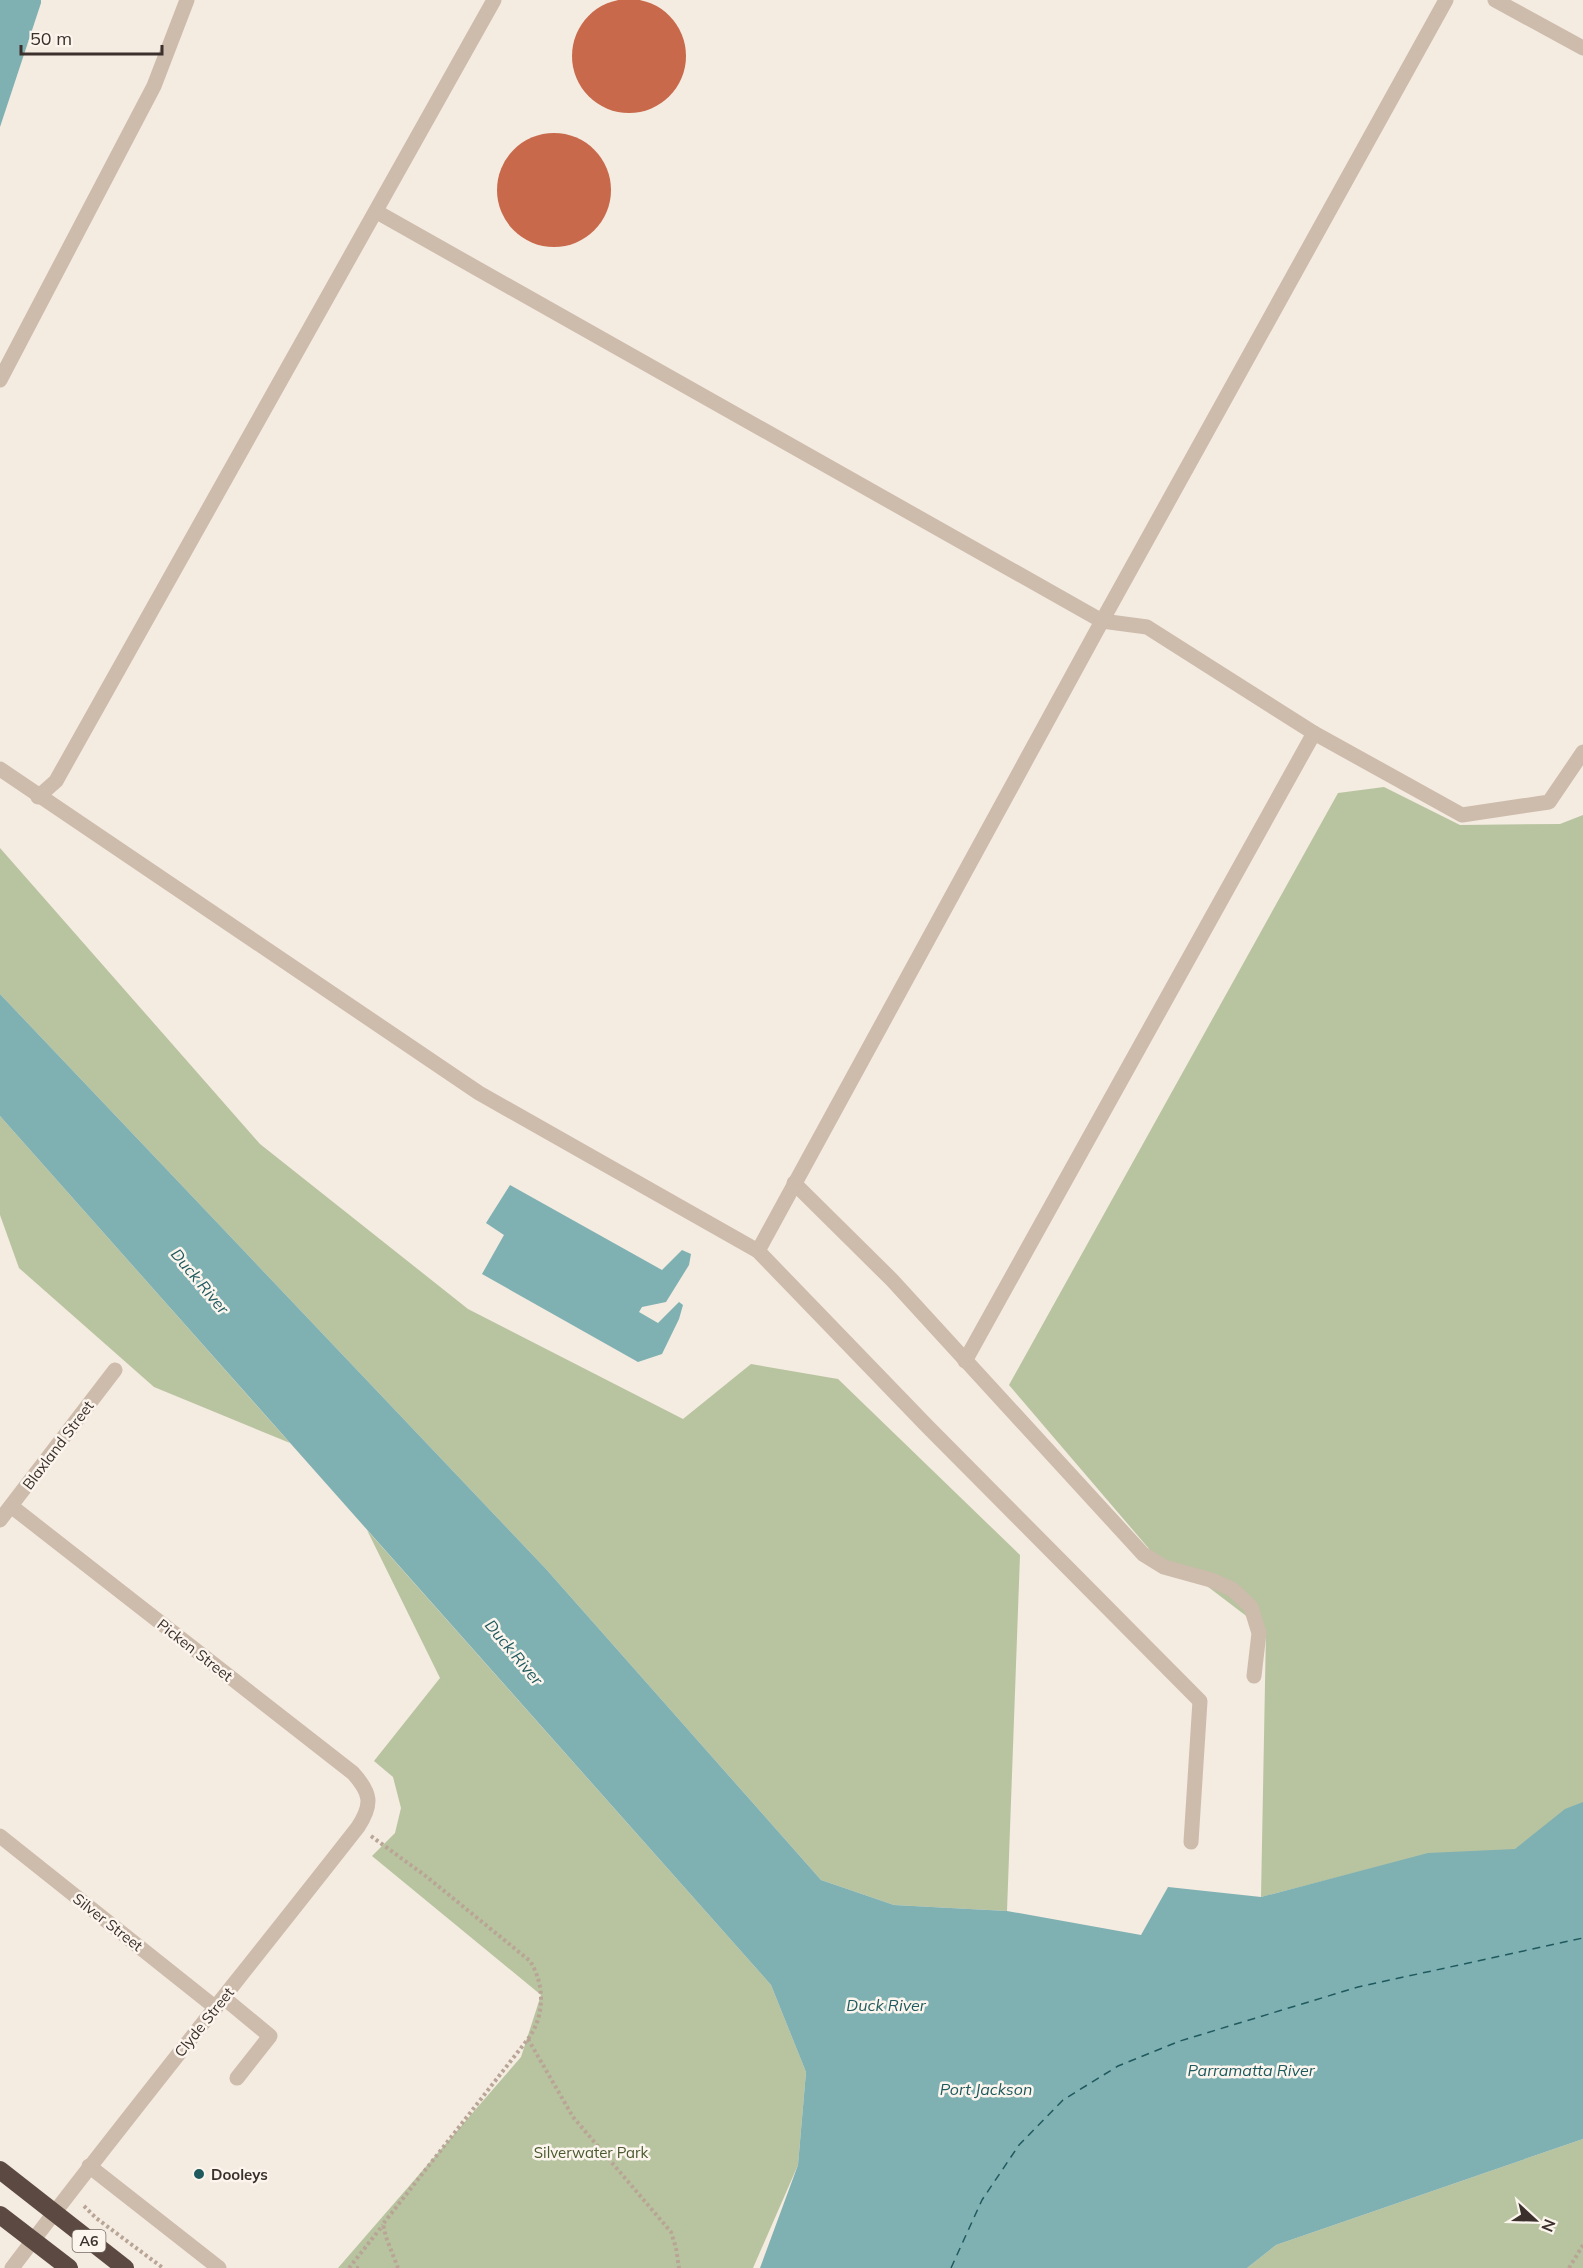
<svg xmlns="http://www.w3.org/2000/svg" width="1583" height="2268" viewBox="0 0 1583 2268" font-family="Mulish,sans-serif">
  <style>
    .green { fill: #b8c4a0 }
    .water { fill: #7fb0b2 }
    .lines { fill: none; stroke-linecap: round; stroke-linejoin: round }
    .ferry { stroke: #1f5a5e; stroke-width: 1.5; stroke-dasharray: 8 6; stroke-linecap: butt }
    .building { fill: #c8694b }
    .path { stroke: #b9a596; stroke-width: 4; stroke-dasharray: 3 3; stroke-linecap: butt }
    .minor { stroke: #cdbbac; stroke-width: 15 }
    .highway { stroke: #5c4a42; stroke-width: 18 }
    .poi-dot { fill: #1f5a5e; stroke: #fbf5ee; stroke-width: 2 }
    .labels { text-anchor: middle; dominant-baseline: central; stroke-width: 5; stroke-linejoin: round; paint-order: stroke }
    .shield { fill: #fbf5ee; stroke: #756b66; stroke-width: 1.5 }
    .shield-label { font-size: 14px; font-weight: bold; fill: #3b302b }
    .street-label { font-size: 15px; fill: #3b302b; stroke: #fbf5ee }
    .park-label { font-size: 15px; fill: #4a5a2e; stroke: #fbf5ee }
    .poi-label { font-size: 15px; font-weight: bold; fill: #3b302b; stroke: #fbf5ee; text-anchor: start }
    .water-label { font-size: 16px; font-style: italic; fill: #1f5a5e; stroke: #fbf5ee }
  </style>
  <rect width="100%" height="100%" fill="#f4ebe1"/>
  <g class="green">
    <path d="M 1384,787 L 1460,825 L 1560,824 L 1583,815 L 1583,1818 L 1515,1850 L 1428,1854 L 1261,1897 L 1266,1631 L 1203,1583 L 1156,1557 L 1009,1385 L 1338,793 Z"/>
    <path d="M 0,848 L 260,1144 L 468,1309 L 683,1419 L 751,1364 L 838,1379 L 1020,1555 L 1007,1911 L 894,1905 L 821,1880 L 546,1569 L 0,994 Z"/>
    <path d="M 0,1116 L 290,1443 L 154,1387 L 19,1268 L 0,1215 Z"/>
    <path d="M 367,1530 L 771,1985 L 806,2072 L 798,2165 L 753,2268 L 338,2268 L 521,2057 L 541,1995 L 372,1856 L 395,1833 L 401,1808 L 393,1777 L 374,1761 L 440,1678 Z"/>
    <path d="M 1583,2139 L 1583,2268 L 1247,2268 L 1276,2245 Z"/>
  </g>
  <g class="water">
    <path d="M 0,0 L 41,0 L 41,3 L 0,127 Z"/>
    <path d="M 0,994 L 546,1569 L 821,1880 L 894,1905 L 1007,1911 L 1141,1935 L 1168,1887 L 1261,1897 L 1428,1853 L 1515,1849 L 1565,1809 L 1583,1802 L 1583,2139 L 1276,2245 L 1247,2268 L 760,2268 L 798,2165 L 806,2072 L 771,1985 L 0,1116 Z"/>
    <path d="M 510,1185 L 662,1270 L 682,1250 L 691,1254 L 689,1265 L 666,1302 L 642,1307 L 639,1312 L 658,1323 L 679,1302 L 683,1305 L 679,1319 L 662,1354 L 638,1362 L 482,1274 L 504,1235 L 486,1223 Z"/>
  </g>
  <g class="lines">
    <path class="ferry" d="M 951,2268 L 982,2200 L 1019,2145 L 1063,2100 L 1118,2066 L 1180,2041 L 1358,1987 L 1583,1938"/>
  </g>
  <g class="building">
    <circle cx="629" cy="56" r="57"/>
    <circle cx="554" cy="190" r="57"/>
  </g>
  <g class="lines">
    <g class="path">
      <path d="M 371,1836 L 427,1877 L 530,1961 C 545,1985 545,2016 528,2039 L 383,2224 L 386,2237 L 398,2268"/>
      <path d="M 528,2039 L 573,2117 L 671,2232 L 676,2248 L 679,2268"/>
      <path d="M 84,2206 L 96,2218 L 163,2268"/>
      <path d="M 349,2268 L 383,2225"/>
      <path d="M 356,2268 L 361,2268"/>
      <path d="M 1569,2268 L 1583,2245"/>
    </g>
    <g class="minor">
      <path d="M 1495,0 L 1583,48"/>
      <path d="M 377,212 L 1102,621 L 1147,627 L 1314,733 L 1462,815 L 1549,802 L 1583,752"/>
      <path d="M 0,380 L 154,86 L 187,0"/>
      <path d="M 0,769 L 479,1093 L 758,1251 L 928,1427 L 1200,1701 L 1191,1842"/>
      <path d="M 38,797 L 56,781 L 494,0"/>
      <path d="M 794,1183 L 892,1280 L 1143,1554 L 1164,1567 L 1211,1580 L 1232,1589 L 1251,1607 L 1259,1633 L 1254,1676"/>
      <path d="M 758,1251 L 1102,621 L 1446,0"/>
      <path d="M 965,1361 L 1314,733"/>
      <path d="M 11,1506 L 353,1773 C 371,1793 373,1804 358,1827 C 243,1974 125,2119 12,2268"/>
      <path d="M 0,1520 L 115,1370"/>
      <path d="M 0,1836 L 216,2008"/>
      <path d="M 224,1998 L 270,2036 L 237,2078"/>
      <path d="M 89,2166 L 219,2268"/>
    </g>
    <g class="highway">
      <path d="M 0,2170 L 125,2268"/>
      <path d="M 0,2215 L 69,2268"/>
    </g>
  </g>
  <circle class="poi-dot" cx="199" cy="2174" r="6"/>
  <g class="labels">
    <rect class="shield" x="72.5" y="2230" width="33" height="22" rx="4.5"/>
    <g class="shield-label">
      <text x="89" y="2241">A6</text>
    </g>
    <g class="street-label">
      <text transform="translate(58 1445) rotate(-53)">Blaxland Street</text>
      <text transform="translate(195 1650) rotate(38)">Picken Street</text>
      <text transform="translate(108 1922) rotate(38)">Silver Street</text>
      <text transform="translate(204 2022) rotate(-51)">Clyde Street</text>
    </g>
    <g class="park-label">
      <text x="591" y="2152">Silverwater Park</text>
    </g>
    <g class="poi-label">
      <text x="211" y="2174">Dooleys</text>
    </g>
    <g class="water-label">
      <text transform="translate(200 1281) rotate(50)">Duck River</text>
      <text transform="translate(514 1652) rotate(50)">Duck River</text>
      <text x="886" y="2005">Duck River</text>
      <text x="1251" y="2070">Parramatta River</text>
      <text x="986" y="2089">Port Jackson</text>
    </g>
  </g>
  <g transform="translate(1535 2220) rotate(112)" stroke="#fbf5ee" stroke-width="4.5" paint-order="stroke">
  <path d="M0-4.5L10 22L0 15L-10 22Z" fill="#3b302b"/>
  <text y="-9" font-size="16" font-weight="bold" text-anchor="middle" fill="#3b302b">N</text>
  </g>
  <path d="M21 45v9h141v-9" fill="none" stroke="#3b302b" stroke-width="3"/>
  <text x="30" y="45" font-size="18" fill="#3b302b" stroke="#fbf5ee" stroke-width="4.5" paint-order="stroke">50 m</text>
</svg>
